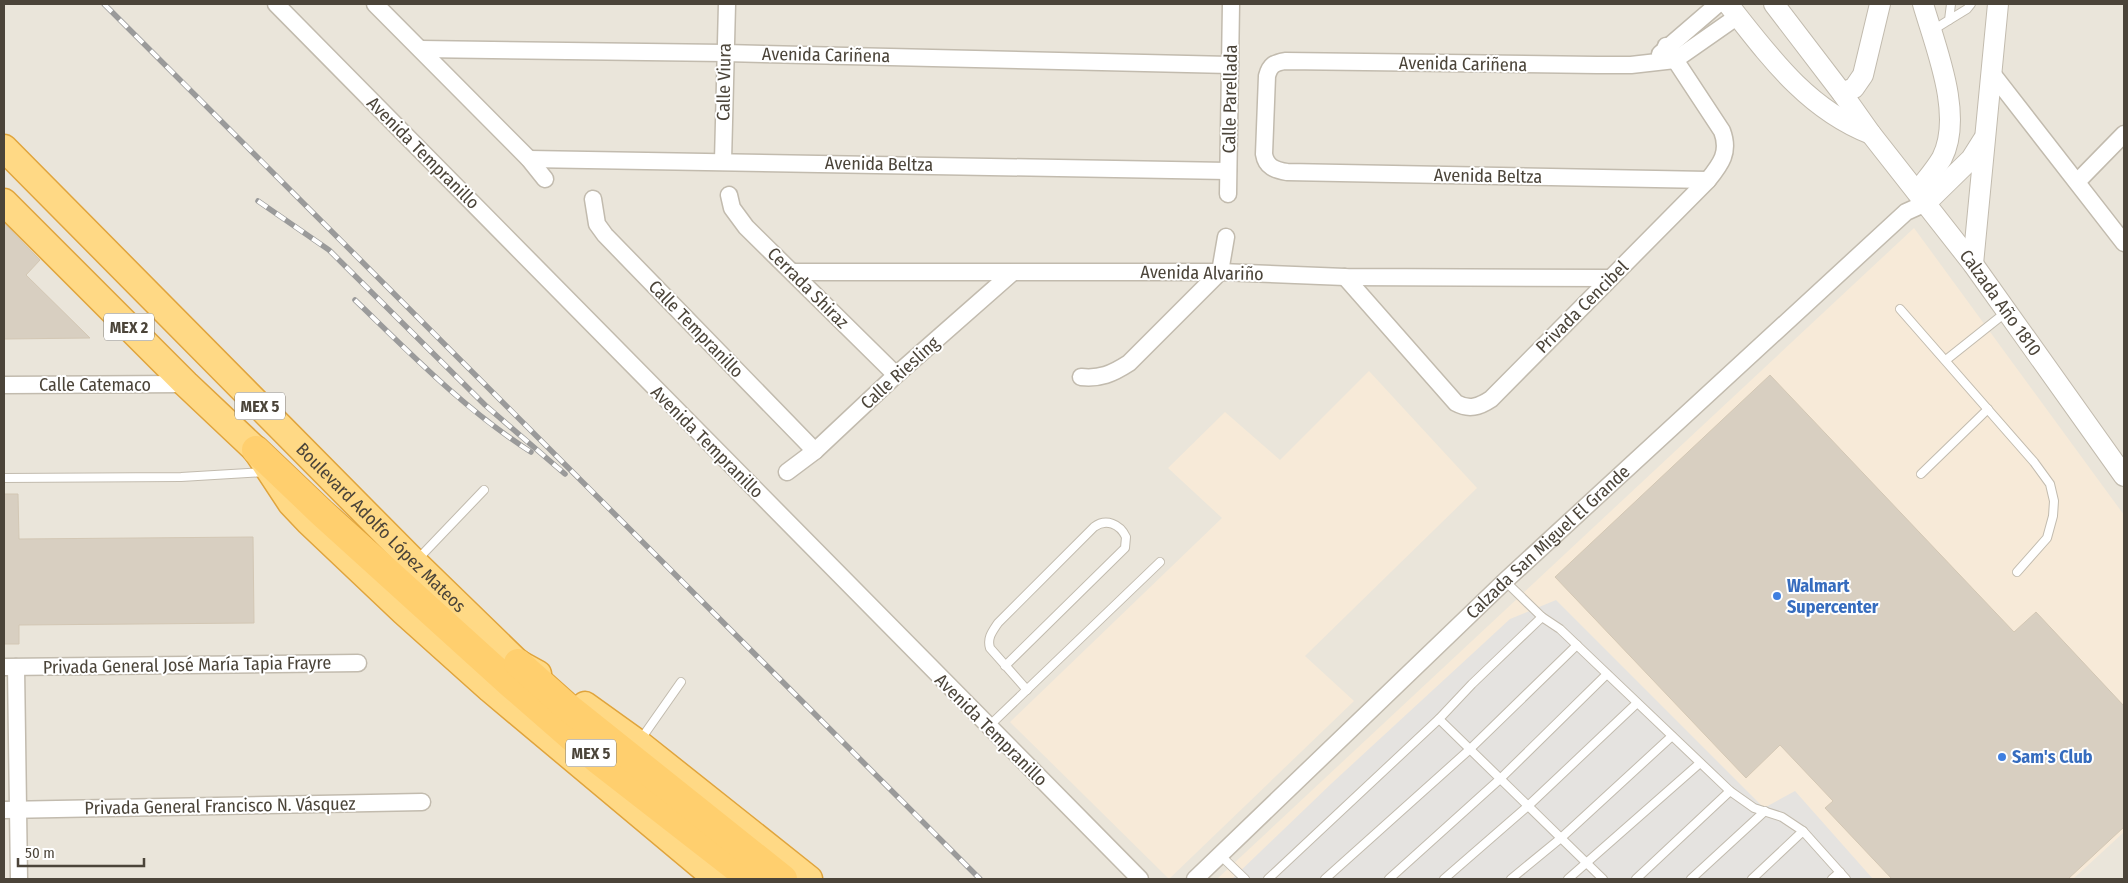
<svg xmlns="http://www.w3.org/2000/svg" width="2128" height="883" viewBox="0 0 2128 883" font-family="'Fira Sans Condensed',sans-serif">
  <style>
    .residential { fill: #eae5da }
    .commercial { fill: #f7ead8 }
    .parking { fill: #e5e3e0 }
    .building { fill: #d8cfc1; stroke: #d3c7b4 }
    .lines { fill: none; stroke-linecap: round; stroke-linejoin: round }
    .service-casing { stroke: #c2bbae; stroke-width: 10 }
    .minor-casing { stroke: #c2bbae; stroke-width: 19 }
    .tertiary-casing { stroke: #c2bbae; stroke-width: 22 }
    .trunk-casing { stroke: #e0a43c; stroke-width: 29 }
    .motorway-casing { stroke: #e0a43c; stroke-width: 30 }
    .service { stroke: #fff; stroke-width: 8 }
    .minor { stroke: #fff; stroke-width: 16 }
    .tertiary { stroke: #fff; stroke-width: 20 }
    .trunk { stroke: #ffd985; stroke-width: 26 }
    .motorway { stroke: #ffcf6e; stroke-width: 28 }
    .rail-casing { stroke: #9a9a9a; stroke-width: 5.5 }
    .rail { stroke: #fff; stroke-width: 4; stroke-dasharray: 11; stroke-linecap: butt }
    .shop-dot { fill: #3f7fe0; stroke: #fff; stroke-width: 2 }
    .labels { text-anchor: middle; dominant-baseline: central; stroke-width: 4; stroke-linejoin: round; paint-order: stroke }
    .shield { fill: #fff; stroke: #817c74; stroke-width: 1 }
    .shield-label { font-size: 16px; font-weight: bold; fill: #4b4439 }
    .street-label { font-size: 18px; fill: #4b4439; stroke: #fff }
    .shop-label { font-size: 18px; font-weight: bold; fill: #366cbe; stroke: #fff; text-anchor: start }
  </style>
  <rect width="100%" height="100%" fill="#f6f3ec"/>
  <rect class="residential" x="4" y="4" width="2120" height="875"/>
  <g class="commercial">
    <path d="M 1914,228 L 2124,515 L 2124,832 L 2073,879 L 1217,879 Z"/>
    <path d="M 1369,371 L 1477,488 L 1305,656 L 1354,701 L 1169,879 L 1010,722 L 1222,518 L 1168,468 L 1225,412 L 1280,460 Z"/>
  </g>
  <path class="parking" d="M 1556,600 L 1764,808 L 1795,791 L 1873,879 L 1233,878 L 1332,783 L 1510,619 Z"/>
  <g class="building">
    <path d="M 4,223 L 40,260 L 26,275 L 90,338 L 4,339 Z"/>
    <path d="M 1770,375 L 2014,632 L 2036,612 L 2124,706 L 2124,827 L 2068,879 L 1892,879 L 1825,808 L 1833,801 L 1780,745 L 1746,778 L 1555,577 Z"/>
    <path d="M 4,494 L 18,494 L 19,539 L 253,537 L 254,623 L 19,625 L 19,644 L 4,644 Z"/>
  </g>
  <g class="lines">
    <defs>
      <g id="service">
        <path d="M 1949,20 L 1967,9 L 1971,4"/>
        <path d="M 1933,30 L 1949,20 L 1951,4"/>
        <path d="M 1900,309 L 2034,462 L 2050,484 L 2054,501 L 2053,516 L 2047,538 L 2017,572"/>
        <path d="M 1946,360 L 2005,313"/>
        <path d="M 1921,474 L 1988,409"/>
        <path d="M 4,478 L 181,477 L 265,472"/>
        <path d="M 418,559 L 484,490"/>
        <path d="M 1505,581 L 1542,617 L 1560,629 L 1730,791 L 1754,808 L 1782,817 L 1803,831"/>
        <path d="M 1542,617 L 1472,684 L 1439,719 L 1603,879"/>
        <path d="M 1005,666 L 1125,548 L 1126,537 C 1120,524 1106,518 1094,527 L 998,623 C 992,632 987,638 990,648 L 1027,690"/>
        <path d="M 988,727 L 1160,562"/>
        <path d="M 641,739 L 681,682"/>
        <path d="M 1220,855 L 1245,879"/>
        <path d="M 1268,879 L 1439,719"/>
        <path d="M 1325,879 L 1469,750 L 1577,645"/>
        <path d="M 1389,879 L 1500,779 L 1607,674"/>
        <path d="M 1444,879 L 1528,806 L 1637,703"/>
        <path d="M 1511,879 L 1561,838 L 1672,736"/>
        <path d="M 1568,879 L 1700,763"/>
        <path d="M 1636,879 L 1730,791"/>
        <path d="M 1691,879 L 1765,811"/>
        <path d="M 1752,879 L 1803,831 L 1846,879"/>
        <path d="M 1832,879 L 1840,872"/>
      </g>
      <g id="minor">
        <path d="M 276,4 L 1140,879"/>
        <path d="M 375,4 L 529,159 L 545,179"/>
        <path d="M 421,49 L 725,53 L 1230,65"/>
        <path d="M 1660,54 L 1718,4"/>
        <path d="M 1991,72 L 2124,243"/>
        <path d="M 529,159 L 1228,171"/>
        <path d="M 723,161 L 727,4"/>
        <path d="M 1708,180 L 1287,172 C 1275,170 1266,167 1264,154 L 1267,76 C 1270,65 1274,63 1285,61 L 1597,65 L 1631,65 L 1675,60 L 1738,16"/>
        <path d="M 2077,182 L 2124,134"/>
        <path d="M 1228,194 L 1231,4"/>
        <path d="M 729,195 L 732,208 L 746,227 L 896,375"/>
        <path d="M 593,199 L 597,224 L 605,235 L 815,451"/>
        <path d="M 793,272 L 1220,272 L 1345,277 L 1610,278"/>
        <path d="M 1345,277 L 1456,403 C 1469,410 1479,407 1491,399 L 1708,180 C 1721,164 1730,152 1722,131 L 1666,46"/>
        <path d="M 1081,377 C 1100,379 1112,374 1129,363 L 1220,272 L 1226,237"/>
        <path d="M 4,385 L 186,384"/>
        <path d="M 787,472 L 815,451 L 896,375 L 1012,273"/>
        <path d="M 4,667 L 358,663"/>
        <path d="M 16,667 L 19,879"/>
        <path d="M 4,810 L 422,802"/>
        <path id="s1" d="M 1195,879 L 1505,581 L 1906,212 L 1926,203"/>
      </g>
      <g id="tertiary">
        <path d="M 1728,4 C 1769,56 1807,109 1871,134"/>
        <path id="s2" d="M 1774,4 L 1842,93 L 1871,134 L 1973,264 L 2124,476"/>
        <path d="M 1842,93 L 1854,88 L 1863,75 L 1880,4"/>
        <path d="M 1917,192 C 1925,181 1935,170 1942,158 C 1964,115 1935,46 1923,4"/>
        <path d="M 1926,203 L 1971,159 L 1983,140"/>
        <path d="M 1973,264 L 1998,4"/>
      </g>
      <g id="trunk">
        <path id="s3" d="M 4,148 L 415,563 L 518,663 L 538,674"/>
        <path d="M 4,202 L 186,384 L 256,450 L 291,503 L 309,522 L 404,612 L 490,689 L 717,879"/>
        <path d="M 585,705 L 638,743 L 809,879"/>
      </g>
      <g id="motorway">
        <path d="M 256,450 L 321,512 L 512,685 L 598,760 L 751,879"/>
        <path d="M 518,663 L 565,705 L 783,879"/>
      </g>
    </defs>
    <use href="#service" class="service-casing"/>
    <use href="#minor" class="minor-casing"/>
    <use href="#tertiary" class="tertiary-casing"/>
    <use href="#trunk" class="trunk-casing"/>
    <use href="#motorway" class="motorway-casing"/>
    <use href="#service" class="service"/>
    <use href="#minor" class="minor"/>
    <use href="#tertiary" class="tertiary"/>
    <use href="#trunk" class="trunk"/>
    <use href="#motorway" class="motorway"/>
    <defs>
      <g id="rail">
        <path d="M 104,4 L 980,879"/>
        <path d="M 258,201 L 329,250 L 485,405 L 565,474"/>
        <path d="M 355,300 C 411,354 465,410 531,452"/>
      </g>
    </defs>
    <use href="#rail" class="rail-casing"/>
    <use href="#rail" class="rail"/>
  </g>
  <g class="shop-dot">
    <circle cx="1777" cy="596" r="5"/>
    <circle cx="2002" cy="757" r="5"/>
  </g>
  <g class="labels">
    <g class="shield">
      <rect x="104" y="313.5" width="50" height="27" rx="4"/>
      <rect x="235" y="392.5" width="50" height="27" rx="4"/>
      <rect x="566" y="739.5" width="50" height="27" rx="4"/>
    </g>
    <g class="shield-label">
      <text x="129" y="327">MEX 2</text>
      <text x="260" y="406">MEX 5</text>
      <text x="591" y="753">MEX 5</text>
    </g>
    <g class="street-label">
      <text transform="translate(826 55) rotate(1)">Avenida Cariñena</text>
      <text transform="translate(1463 64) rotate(1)">Avenida Cariñena</text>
      <text transform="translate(724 82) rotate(-89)">Calle Viura</text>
      <text transform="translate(1230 99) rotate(-89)">Calle Parellada</text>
      <text transform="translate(423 153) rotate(45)">Avenida Tempranillo</text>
      <text transform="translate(879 164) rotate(1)">Avenida Beltza</text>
      <text transform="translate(1488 176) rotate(1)">Avenida Beltza</text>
      <text transform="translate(1202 273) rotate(1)">Avenida Alvariño</text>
      <text transform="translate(808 288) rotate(45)">Cerrada Shiraz</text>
      <text stroke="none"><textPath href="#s2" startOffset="375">Calzada Año 1810</textPath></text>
      <text transform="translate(1582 307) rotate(-45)">Privada Cencibel</text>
      <text transform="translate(696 329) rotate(46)">Calle Tempranillo</text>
      <text transform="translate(900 373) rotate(-42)">Calle Riesling</text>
      <text x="95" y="385">Calle Catemaco</text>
      <text transform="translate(707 442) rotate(45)">Avenida Tempranillo</text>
      <text stroke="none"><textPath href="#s3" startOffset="535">Boulevard Adolfo López Mateos</textPath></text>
      <text stroke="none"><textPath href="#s1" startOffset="488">Calzada San Miguel El Grande</textPath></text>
      <text transform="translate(187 665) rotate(-1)">Privada General José María Tapia Frayre</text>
      <text transform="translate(991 730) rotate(45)">Avenida Tempranillo</text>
      <text transform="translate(220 806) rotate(-1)">Privada General Francisco N. Vásquez</text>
    </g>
    <g class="shop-label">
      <text x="1787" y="586">Walmart<tspan x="1787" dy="21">Supercenter</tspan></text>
      <text x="2012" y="757">Sam's Club</text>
    </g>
  </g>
  <rect width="2128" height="883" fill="none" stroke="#4b4439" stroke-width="10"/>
  <path d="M18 858v8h126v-8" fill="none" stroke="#4b4439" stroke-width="2.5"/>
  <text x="25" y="858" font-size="15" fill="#4b4439" stroke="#ffffff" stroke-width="4" paint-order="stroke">50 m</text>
</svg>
